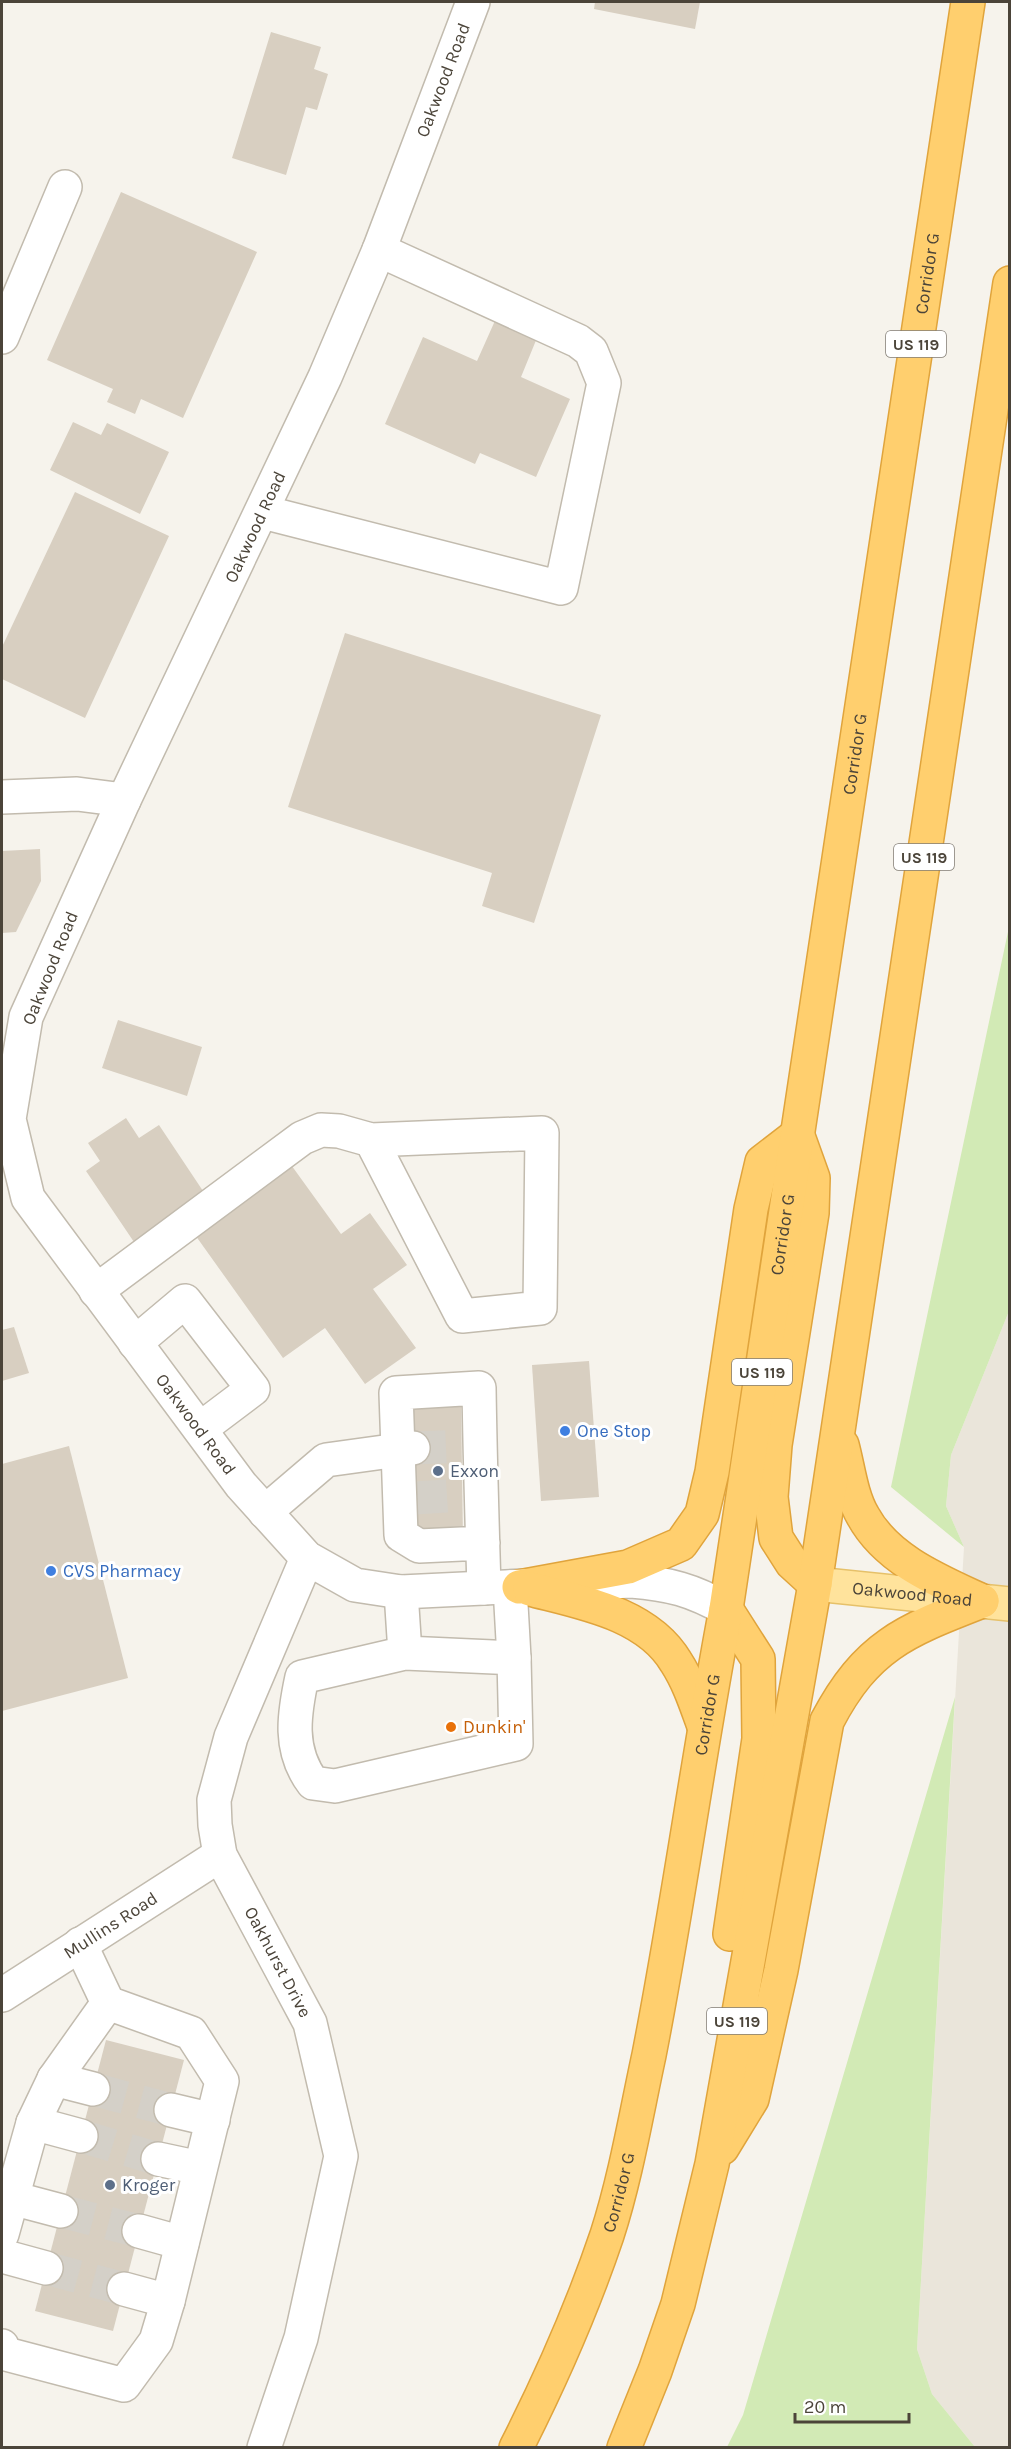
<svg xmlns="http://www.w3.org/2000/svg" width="1011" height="2449" viewBox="0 0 1011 2449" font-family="Karla,sans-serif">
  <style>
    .residential { fill: #eae5da }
    .green { fill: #d2eab5 }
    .building { fill: #d8cfc1 }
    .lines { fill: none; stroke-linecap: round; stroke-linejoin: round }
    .minor-tunnel { stroke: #d4d0c8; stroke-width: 33; stroke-dasharray: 33 16; stroke-linecap: butt }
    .minor-casing { stroke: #c2bbae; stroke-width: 36 }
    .major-casing { stroke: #e6c16a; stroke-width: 36 }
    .highway-casing { stroke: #e0a43c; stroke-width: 36 }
    .minor { stroke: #fff; stroke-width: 33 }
    .major { stroke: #ffe39c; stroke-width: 33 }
    .highway { stroke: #ffcf6e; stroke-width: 33 }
    .shop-dot { fill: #3f7fe0; stroke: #fff; stroke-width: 2 }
    .service-dot { fill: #5c6f8a; stroke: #fff; stroke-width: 2 }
    .food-dot { fill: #e8710a; stroke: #fff; stroke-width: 2 }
    .labels { text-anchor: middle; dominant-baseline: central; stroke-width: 6; stroke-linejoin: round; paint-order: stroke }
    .shield { fill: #fff; stroke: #817c74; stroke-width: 1.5 }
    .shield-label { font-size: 16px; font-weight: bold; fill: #4b4439 }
    .street-label { font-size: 18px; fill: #4b4439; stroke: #fff }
    .shop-label { font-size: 18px; fill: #366cbe; stroke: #fff; text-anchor: start }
    .service-label { font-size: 18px; fill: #4e5e75; stroke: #fff; text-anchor: start }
    .food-label { font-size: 18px; fill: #c56008; stroke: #fff; text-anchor: start }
  </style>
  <rect width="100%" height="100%" fill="#f6f3ec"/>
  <path class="residential" d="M 1009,1311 L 1009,2447 L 975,2447 L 932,2394 L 917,2349 L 964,1547 L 946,1506 L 951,1455 Z"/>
  <g class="green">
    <path d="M 1009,927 L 1009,1311 L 951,1455 L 946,1506 L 964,1547 L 891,1487 Z"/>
    <path d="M 955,1697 L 917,2349 L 932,2394 L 975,2447 L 727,2447 L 743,2415 Z"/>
  </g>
  <g class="building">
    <path d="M 595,2 L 700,2 L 695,29 L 594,9 Z"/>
    <path d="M 271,32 L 321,47 L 314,69 L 328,74 L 317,110 L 306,107 L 286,175 L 232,158 Z"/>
    <path d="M 121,192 L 257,252 L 183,418 L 141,399 L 135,414 L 107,402 L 113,389 L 47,360 Z"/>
    <path d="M 498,314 L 539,333 L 521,377 L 570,399 L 536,477 L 480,453 L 475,464 L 385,424 L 423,337 L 477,361 Z"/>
    <path d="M 73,422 L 101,435 L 107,423 L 169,452 L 140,514 L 50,470 Z"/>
    <path d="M 75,492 L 169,536 L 85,718 L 2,679 L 2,647 Z"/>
    <path d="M 345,633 L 601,715 L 534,923 L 482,906 L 492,873 L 288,807 Z"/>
    <path d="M 40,849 L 41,881 L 16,932 L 2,933 L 2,851 Z"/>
    <path d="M 118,1020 L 202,1047 L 187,1096 L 102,1068 Z"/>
    <path d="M 126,1118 L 139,1138 L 159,1125 L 205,1194 L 134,1242 L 86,1171 L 100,1161 L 88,1143 Z"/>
    <path d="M 289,1162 L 341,1234 L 370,1213 L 407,1265 L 373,1289 L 416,1348 L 365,1384 L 325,1328 L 283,1358 L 193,1232 Z"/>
    <path d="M 14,1327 L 29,1373 L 2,1381 L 2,1330 Z"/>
    <path d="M 589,1361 L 599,1497 L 541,1501 L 532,1365 Z"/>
    <path d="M 461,1400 L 463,1541 L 416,1540 L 412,1402 Z"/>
    <path d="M 69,1446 L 128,1678 L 2,1711 L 2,1464 Z"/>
    <path d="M 106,2040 L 184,2060 L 113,2331 L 35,2311 Z"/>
  </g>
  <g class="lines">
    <g class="minor-tunnel">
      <path d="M 413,1448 L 462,1446"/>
      <path d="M 414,1498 L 462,1495"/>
      <path d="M 93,2089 L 171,2110"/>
      <path d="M 81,2136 L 158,2159"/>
      <path d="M 61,2211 L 139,2231"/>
      <path d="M 46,2268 L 124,2289"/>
    </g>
    <defs>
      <g id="minor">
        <path id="s1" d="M 473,2 L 379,250 L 325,377 L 124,800 L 26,1017 L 9,1119 L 28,1198 L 241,1485 L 307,1558 L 355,1585 L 401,1592 L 631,1581 C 670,1584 692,1590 726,1609"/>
        <path d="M 2,337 L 65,187"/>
        <path d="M 263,512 L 561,588 L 604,383 L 591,351 L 578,341 L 379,250"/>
        <path d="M 2,797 L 77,794 L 124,800"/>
        <path d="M 96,1291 L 302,1138 L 321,1130 L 339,1131 L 371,1140 L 542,1133 L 540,1308 L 462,1316 L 371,1140"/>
        <path d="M 135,1343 L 185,1301 L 253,1389 L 200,1429"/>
        <path d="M 265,1512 L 326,1460 L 413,1448"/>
        <path d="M 483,1543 L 419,1546 L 401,1535 L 396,1393 L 479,1388 C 480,1455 482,1521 484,1588"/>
        <path d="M 510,1587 L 514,1658"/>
        <path d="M 401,1592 L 405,1653 L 302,1677 C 294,1714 288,1750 313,1783 L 335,1786 L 516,1744 L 514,1658 L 405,1653"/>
        <path id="s2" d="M 2,1995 L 220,1855"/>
        <path d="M 54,2079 L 93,2089"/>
        <path d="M 171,2110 L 213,2120"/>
        <path d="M 33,2123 L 81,2136"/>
        <path d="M 158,2159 L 200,2168"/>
        <path d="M 12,2198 L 61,2211"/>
        <path d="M 139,2231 L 182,2243"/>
        <path d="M 2,2234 L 33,2123 L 54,2079 L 108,2003"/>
        <path d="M 2,2256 L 46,2268"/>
        <path d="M 124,2289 L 168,2301"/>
        <path d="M 2,2346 L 2,2353 L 124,2385 L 156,2341 L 168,2301 L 222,2081 L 191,2033 L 108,2003 L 80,1944"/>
        <path d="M 264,2448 L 301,2338 L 341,2156 L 310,2023 L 220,1855 L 215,1825 L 214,1800 L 231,1737 L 307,1558"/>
      </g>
      <g id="major">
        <path id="s3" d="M 815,1584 L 1010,1604"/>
      </g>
      <g id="highway">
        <path d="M 799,1139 L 813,1178 L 812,1213 L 775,1445 L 771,1497 L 776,1538 L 792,1563 L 815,1584"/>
        <path d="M 842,1445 C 848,1467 851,1496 863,1516 C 887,1560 939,1581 982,1601"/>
        <path d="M 519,1587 L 628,1567 L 681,1544 L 702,1514 L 712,1472 L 751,1209 L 762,1162 L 797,1135"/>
        <path d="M 530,1589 C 580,1602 647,1613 676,1662 C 689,1682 696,1704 704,1726"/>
        <path d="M 726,1609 L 758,1659 L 759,1739 L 730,1934"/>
        <path d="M 722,2148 L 752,2099 L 781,1970 L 827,1721 C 867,1645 905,1631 982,1601"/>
        <path id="s4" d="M 516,2448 C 551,2379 582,2309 607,2235 C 626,2176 636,2115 649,2055 C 678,1907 698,1757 726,1609 L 968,2"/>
        <path d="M 624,2448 L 655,2371 L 678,2304 L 712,2164 L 815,1584 L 1010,283"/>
      </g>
    </defs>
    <use href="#minor" class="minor-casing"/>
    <use href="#major" class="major-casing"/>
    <use href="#highway" class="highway-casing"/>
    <use href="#minor" class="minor"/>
    <use href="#major" class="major"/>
    <use href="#highway" class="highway"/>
  </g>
  <g class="shop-dot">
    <circle cx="565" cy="1431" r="6"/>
    <circle cx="51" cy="1571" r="6"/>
  </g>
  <g class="service-dot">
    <circle cx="438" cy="1471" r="6"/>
    <circle cx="110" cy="2185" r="6"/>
  </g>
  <circle class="food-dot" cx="451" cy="1727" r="6"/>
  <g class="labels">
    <g class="shield">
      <rect x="886" y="331" width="60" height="26" rx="4.5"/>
      <rect x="894" y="844" width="60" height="26" rx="4.5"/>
      <rect x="732" y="1359" width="60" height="26" rx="4.5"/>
      <rect x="707" y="2008" width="60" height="26" rx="4.5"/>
    </g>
    <g class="shield-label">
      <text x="916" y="344">US 119</text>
      <text x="924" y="857">US 119</text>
      <text x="762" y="1372">US 119</text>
      <text x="737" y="2021">US 119</text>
    </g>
    <g class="street-label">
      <text transform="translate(443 80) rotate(-69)">Oakwood Road</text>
      <text stroke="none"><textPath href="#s4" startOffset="2220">Corridor G</textPath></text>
      <text transform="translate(255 527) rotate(-65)">Oakwood Road</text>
      <text stroke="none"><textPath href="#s4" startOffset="1734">Corridor G</textPath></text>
      <text transform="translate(50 968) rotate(-68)">Oakwood Road</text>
      <text stroke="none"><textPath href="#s4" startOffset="1248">Corridor G</textPath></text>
      <text stroke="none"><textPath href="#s1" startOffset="1576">Oakwood Road</textPath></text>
      <text stroke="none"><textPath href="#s3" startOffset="98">Oakwood Road</textPath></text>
      <text stroke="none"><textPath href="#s4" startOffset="762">Corridor G</textPath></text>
      <text stroke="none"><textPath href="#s2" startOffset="129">Mullins Road</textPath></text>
      <text transform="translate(278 1962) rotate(62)">Oakhurst Drive</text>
      <text stroke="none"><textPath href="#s4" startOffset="276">Corridor G</textPath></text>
    </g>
    <g class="shop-label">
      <text x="577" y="1431">One Stop</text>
      <text x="63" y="1571">CVS Pharmacy</text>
    </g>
    <g class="service-label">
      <text x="450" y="1471">Exxon</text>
      <text x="122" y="2185">Kroger</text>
    </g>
    <g class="food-label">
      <text x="463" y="1727">Dunkin'</text>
    </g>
  </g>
  <rect width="1011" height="2449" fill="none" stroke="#4b4439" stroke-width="6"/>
  <path d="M795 2413v9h114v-9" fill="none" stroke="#4b4439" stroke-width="3"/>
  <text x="804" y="2413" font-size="18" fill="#4b4439" stroke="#ffffff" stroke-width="4.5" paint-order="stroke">20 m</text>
</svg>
